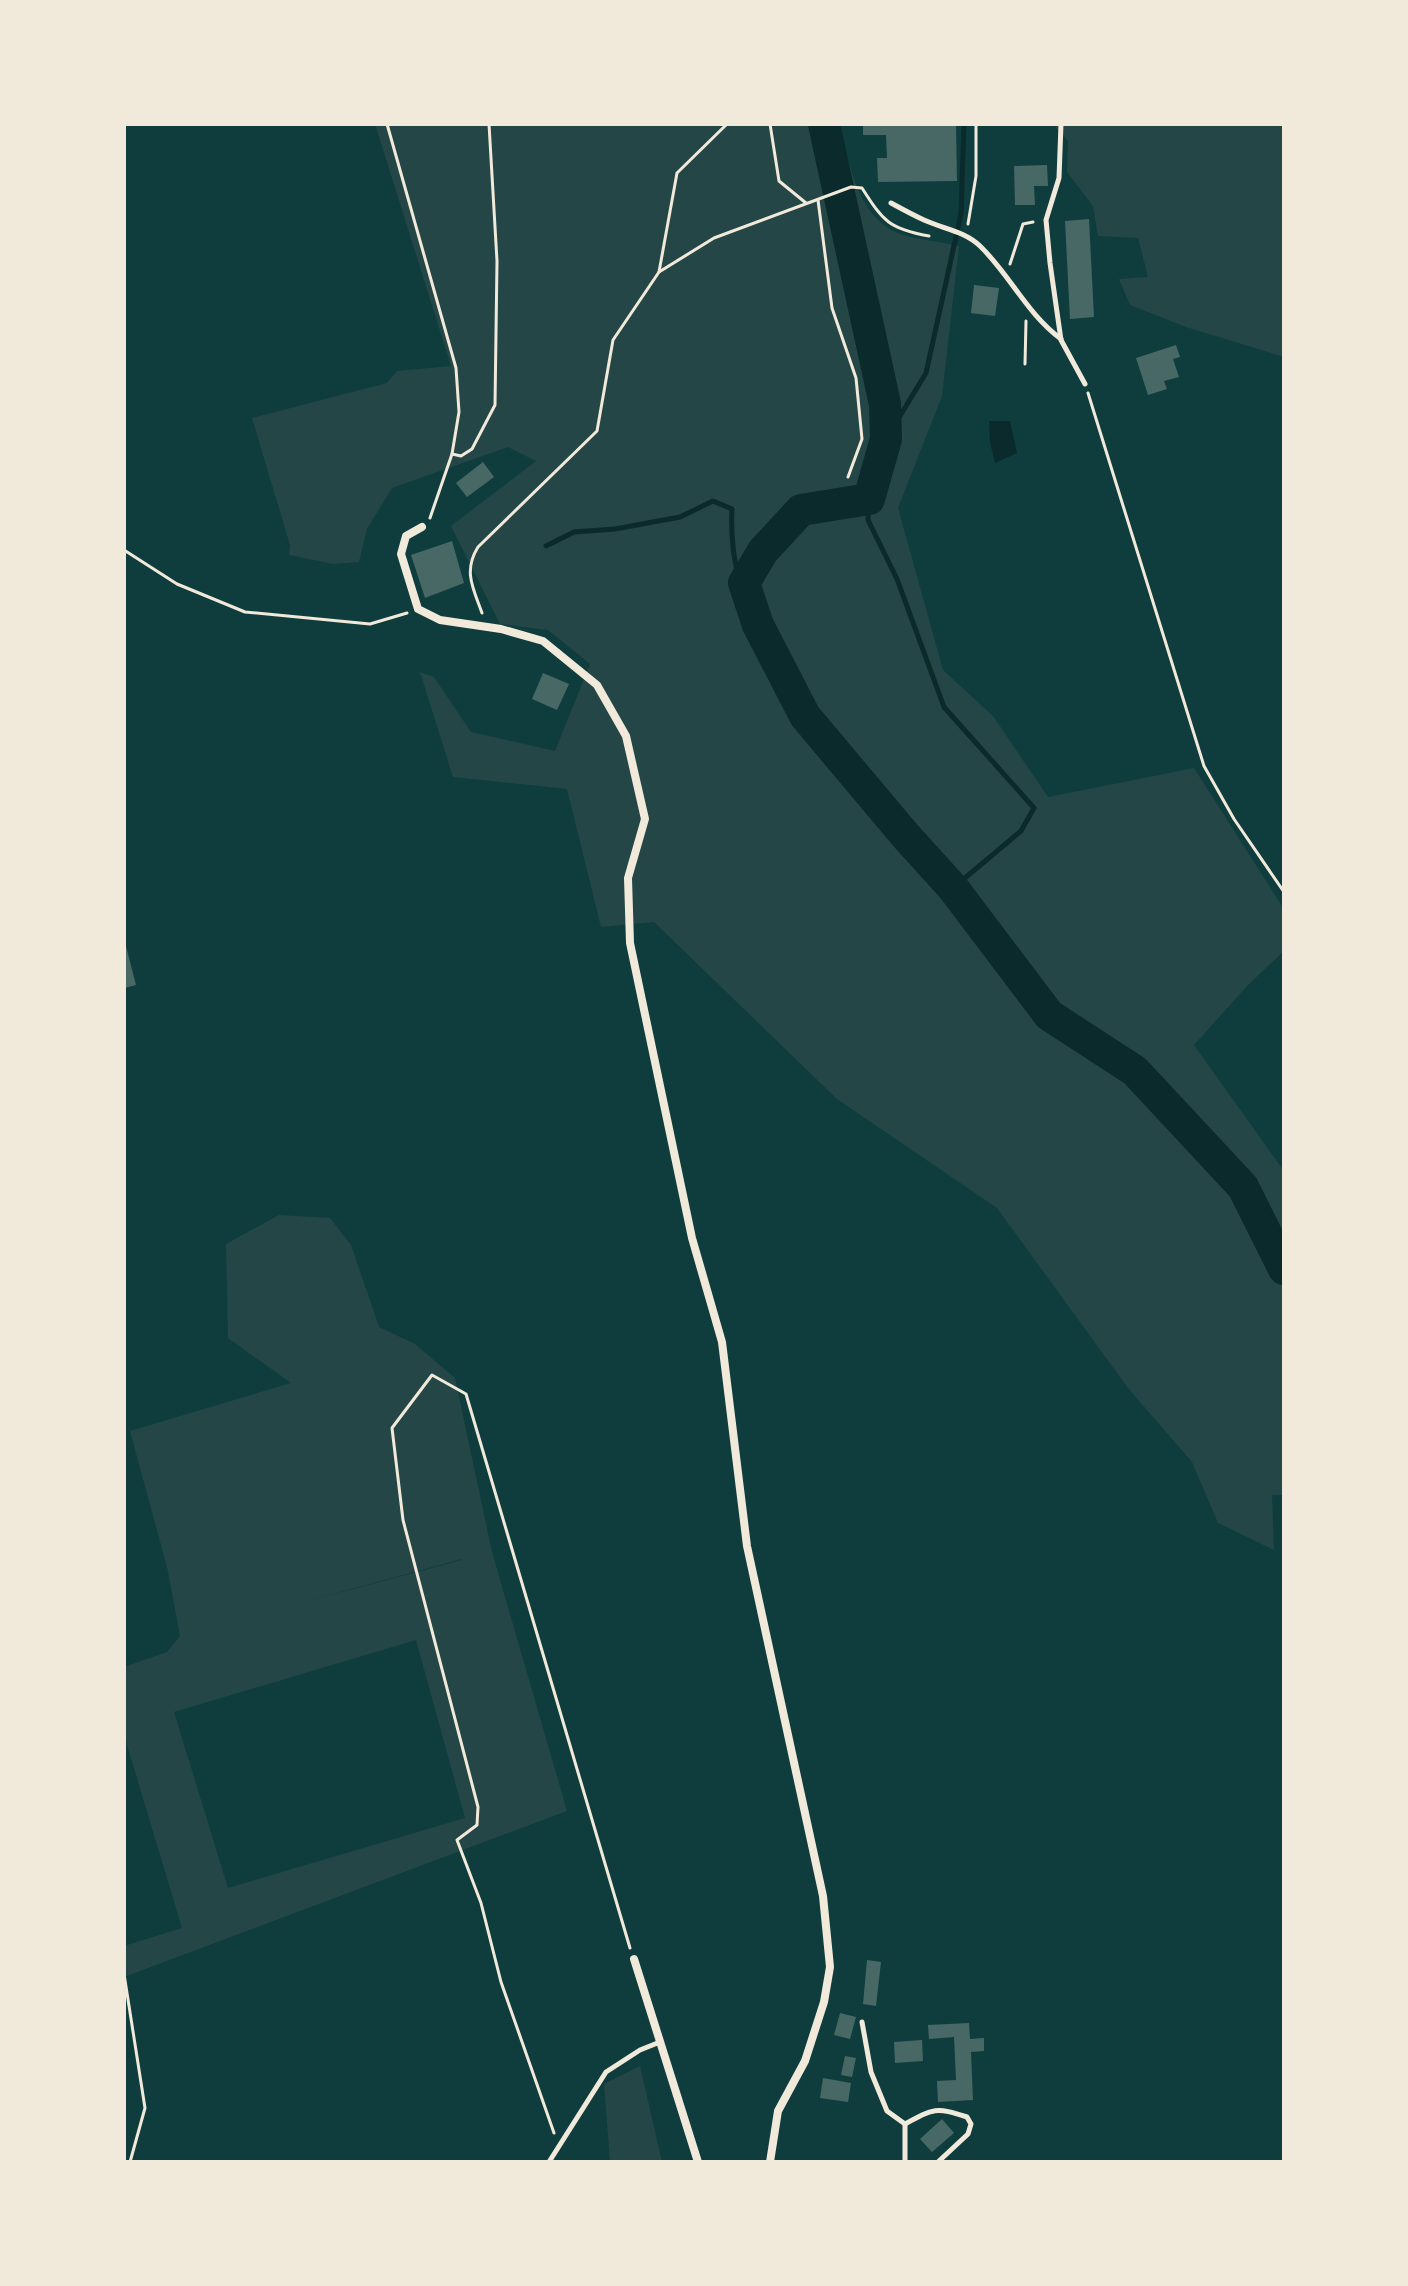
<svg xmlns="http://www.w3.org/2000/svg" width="1408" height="2286" viewBox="0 0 1408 2286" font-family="'Asap Condensed',sans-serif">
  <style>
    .green { fill: #244646; fill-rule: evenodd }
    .water { fill: #0a2a2b }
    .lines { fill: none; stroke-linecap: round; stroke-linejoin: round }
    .stream { stroke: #0a2a2b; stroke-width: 5 }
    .river { stroke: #0a2a2b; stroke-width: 32 }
    .building { fill: #486865 }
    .path { stroke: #f1e9da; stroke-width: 3 }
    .service { stroke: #f1e9da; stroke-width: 5 }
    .minor { stroke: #f1e9da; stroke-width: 8 }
  </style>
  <rect width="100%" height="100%" fill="#0f3d3e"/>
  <g class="green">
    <path d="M 375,124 L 840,124 C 849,164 858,220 903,235 C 921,240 941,242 959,246 L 942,396 L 898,508 L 943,670 L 993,716 L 1048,797 L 1194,768 L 1284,909 L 1284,951 L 1248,985 L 1194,1045 L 1284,1171 L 1284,1495 L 1272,1495 L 1274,1550 L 1218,1523 L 1192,1462 L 1128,1388 L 997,1208 L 837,1099 L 654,922 L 601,927 L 567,789 L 453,777 L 420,672 L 434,677 L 471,732 L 555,751 L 590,664 L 548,630 L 500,624 L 451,526 L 536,461 L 508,447 L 392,488 L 367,529 L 359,562 L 333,564 L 289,555 L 290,545 L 252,418 L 387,383 L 397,371 L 451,366 Z"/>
    <path d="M 1053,124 L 1284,124 L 1284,357 L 1186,327 L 1130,305 L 1119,279 L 1148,277 L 1138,238 L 1098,236 L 1093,206 L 1067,172 L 1068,141 Z"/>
    <path d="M 279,1215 L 330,1218 L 351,1245 L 379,1327 L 415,1344 L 455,1378 L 492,1552 L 567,1811 L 124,1977 L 124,1946 L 182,1928 L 124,1735 L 124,1667 L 167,1652 L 180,1636 L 168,1571 L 130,1431 L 291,1383 L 228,1338 L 226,1244 ZM 462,1559 L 462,1560 L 293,1605 ZM 416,1640 L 465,1818 L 228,1888 L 174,1712 Z"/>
    <path d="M 640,2066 L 662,2162 L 610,2162 L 604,2084 Z"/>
  </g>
  <path class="water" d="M 989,421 L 1010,421 L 1017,453 L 995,463 L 990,442 Z"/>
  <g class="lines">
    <g class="stream">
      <path d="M 886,439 L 926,373 L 961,214 L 964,124"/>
      <path d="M 869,499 L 868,520 L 897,579 L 944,707 L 1034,808 L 1021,831 L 953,888"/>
      <path d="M 546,546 L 574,532 L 615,529 L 680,517 L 713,501 L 732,509 C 731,527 732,570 744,583"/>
    </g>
    <path class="river" d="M 824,124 L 885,404 L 886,439 L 869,499 L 801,510 L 763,551 L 744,583 L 758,625 L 805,716 L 905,835 L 953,888 L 1049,1015 L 1135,1071 L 1243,1187 L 1284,1269"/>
  </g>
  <g class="building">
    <path d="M 863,124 L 956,124 L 957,181 L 878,182 L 877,158 L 887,158 L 886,135 L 863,135 Z"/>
    <path d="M 1047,165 L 1048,186 L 1034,186 L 1035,205 L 1015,205 L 1014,166 Z"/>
    <path d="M 1089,219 L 1094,317 L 1070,319 L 1065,221 Z"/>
    <path d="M 974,285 L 999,288 L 995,316 L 971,313 Z"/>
    <path d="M 1176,345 L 1180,357 L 1173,359 L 1179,377 L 1164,381 L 1167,389 L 1148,395 L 1136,358 Z"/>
    <path d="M 483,462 L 494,477 L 467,497 L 456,483 Z"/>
    <path d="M 452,541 L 464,583 L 425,598 L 411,555 Z"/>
    <path d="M 543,673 L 569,684 L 557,710 L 532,699 Z"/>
    <path d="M 125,942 L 136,985 L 125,988 L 124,943 Z"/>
    <path d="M 867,1960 L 881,1962 L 876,2006 L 863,2004 Z"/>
    <path d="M 840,2013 L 856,2017 L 850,2039 L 834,2035 Z"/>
    <path d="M 969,2023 L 970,2039 L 984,2038 L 984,2051 L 971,2052 L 973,2100 L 938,2102 L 937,2081 L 956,2080 L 954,2037 L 929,2039 L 928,2025 Z"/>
    <path d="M 922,2040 L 923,2061 L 895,2063 L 894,2042 Z"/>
    <path d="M 845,2056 L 856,2058 L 852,2077 L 841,2075 Z"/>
    <path d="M 823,2078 L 851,2083 L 848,2102 L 820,2098 Z"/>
    <path d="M 942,2119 L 954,2133 L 932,2152 L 920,2139 Z"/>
  </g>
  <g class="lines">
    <g class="path">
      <path d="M 387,124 L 456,368 L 459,412 L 452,454 L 430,518"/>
      <path d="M 770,124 L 779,181 L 806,203"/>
      <path d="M 818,200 L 832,308 L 856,378 L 862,439 L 848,477"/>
      <path d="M 968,224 L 976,176 L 976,124"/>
      <path d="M 1010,264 L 1023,224 L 1033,222"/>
      <path d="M 659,272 L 677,173 L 727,124"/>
      <path d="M 1025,364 L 1026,321"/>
      <path d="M 1088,393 L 1204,766 L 1234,819 L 1284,892"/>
      <path d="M 452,454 L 461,456 L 472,449 L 495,405 L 497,261 L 489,124"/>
      <path d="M 124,550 L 177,584 L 245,612 L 370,624 L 407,613"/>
      <path d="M 482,613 C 473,588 463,571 478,547 L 597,431 L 613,340 L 659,272 L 714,238 L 851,187 L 862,188 C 883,221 889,229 929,236"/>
      <path d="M 124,1974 L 145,2108 L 130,2162"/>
      <path d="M 554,2133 L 501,1982 L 481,1903 L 457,1840 L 477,1825 L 478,1807 L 403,1520 L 392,1428 L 432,1375 L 466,1394 L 630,1948"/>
    </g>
    <g class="service">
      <path d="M 1061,124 L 1059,178 L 1046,220 L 1050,263 L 1061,340 L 1085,384"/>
      <path d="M 891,203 C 902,209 913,215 924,220 C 944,229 964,231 980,246 C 1010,275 1027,314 1061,339"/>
      <path d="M 862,2022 L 871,2072 L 887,2111 L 905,2124 C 934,2108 936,2107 967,2117 L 971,2124 L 968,2134 L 938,2162"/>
      <path d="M 549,2162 L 606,2072 L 640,2050 L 660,2042"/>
      <path d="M 905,2162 L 905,2124"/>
    </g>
    <g class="minor">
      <path d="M 422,527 L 406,536 L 401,554 L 418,609 L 440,620 L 501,629 L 543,641 L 597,685 L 626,736 L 645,819 L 628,878 L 630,943 L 692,1238 L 722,1342 L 747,1546 L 823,1896 L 830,1967 L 824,2002 L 805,2061 L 778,2111 L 770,2162"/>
      <path d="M 634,1959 L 698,2162"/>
    </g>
  </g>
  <rect width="1408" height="2286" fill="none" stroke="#f1e9da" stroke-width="252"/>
</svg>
